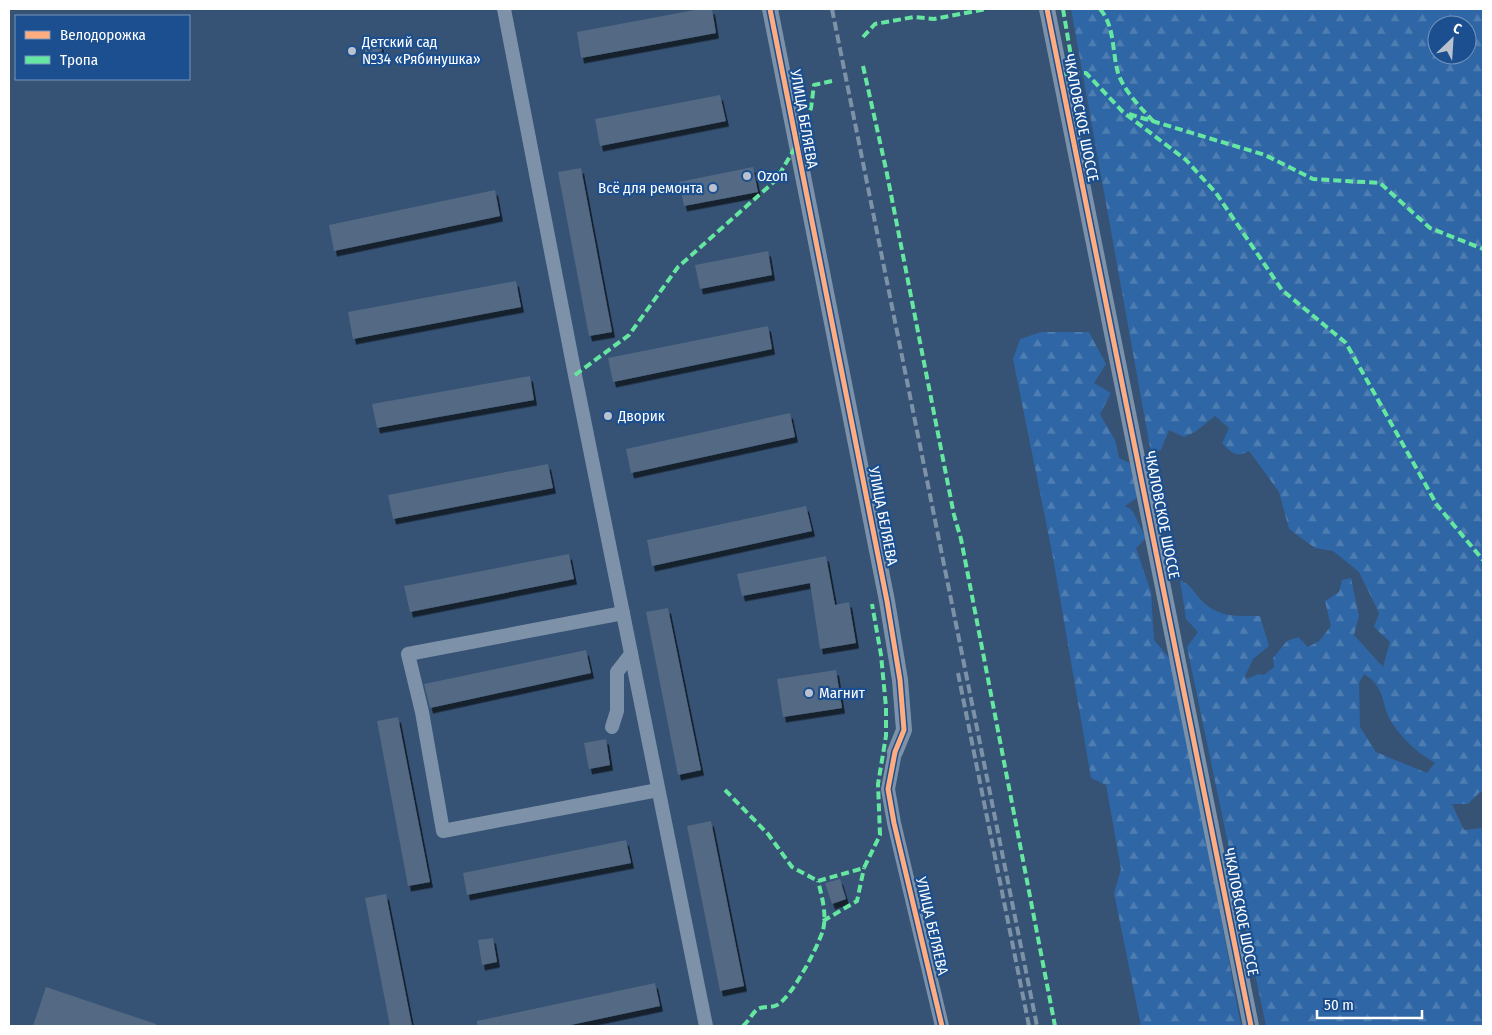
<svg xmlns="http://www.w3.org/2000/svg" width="1492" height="1035" viewBox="0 0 1492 1035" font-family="'Fira Sans Condensed',sans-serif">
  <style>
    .forest { fill: url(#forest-firs); fill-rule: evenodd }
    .building { fill: #526984; filter: url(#shadow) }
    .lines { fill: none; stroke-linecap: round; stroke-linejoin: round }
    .minor { stroke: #7d92a8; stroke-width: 14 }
    .tertiary { stroke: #7d92a8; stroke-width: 16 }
    .rail { stroke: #7e92a7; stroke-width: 4; stroke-dasharray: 9 4; stroke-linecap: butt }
    .quiet { stroke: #66e7a1; stroke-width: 4; stroke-dasharray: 8 4; stroke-linecap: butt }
    .cycleway-casing { stroke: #1b4f8f; stroke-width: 8 }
    .cycleway { stroke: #ffac80; stroke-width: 5 }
    .poi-dot { fill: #b9c2ce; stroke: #1b4f8f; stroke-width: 2 }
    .labels { text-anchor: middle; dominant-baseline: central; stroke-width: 4.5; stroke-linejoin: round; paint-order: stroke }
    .poi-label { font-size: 15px; fill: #fff; stroke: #1b4f8f; text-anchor: start }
    .street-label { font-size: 15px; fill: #fff; stroke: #1b4f8f }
  </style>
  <defs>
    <pattern id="forest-firs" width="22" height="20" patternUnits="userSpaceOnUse" patternTransform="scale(1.25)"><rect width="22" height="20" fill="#2f66a5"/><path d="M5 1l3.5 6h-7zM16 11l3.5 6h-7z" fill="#4e7db2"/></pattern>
    <filter id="shadow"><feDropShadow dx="3" dy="5.5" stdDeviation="0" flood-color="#0009"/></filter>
  </defs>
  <rect width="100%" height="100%" fill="#365274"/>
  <g class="forest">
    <path d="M 1071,9 L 1483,9 L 1483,795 L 1481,791 L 1468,804 L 1452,804 L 1464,830 L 1483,828 L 1483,1026 L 1266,1026 L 1187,647 L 1198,632 L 1186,619 L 1180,580 C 1193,586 1193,592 1202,601 C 1219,618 1238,616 1260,616 L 1269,646 L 1253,659 L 1245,676 L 1247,679 L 1258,674 L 1264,675 L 1274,667 L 1273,658 L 1287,641 L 1298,637 L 1308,647 L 1319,641 L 1331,626 L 1325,601 L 1339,592 L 1342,580 L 1351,578 L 1359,616 L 1354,635 L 1383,667 L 1390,642 L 1374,627 L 1379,613 L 1359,572 L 1333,551 L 1315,548 L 1289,529 L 1279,492 L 1249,451 C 1236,458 1232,453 1222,443 L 1229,428 L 1215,416 L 1195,432 L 1184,437 L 1169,430 L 1161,450 L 1151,453 ZM 1437,25 L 1467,25 L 1467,55 L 1437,55 ZM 1364,674 C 1387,688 1380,704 1392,723 C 1403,740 1418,753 1435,763 L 1427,773 L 1376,752 L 1360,727 L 1359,683 Z"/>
    <path d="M 1041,332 L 1089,332 L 1106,364 L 1094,383 L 1111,393 L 1100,414 L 1115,440 L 1119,458 L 1131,464 L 1138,497 L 1125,506 L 1132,510 L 1146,538 L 1136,548 L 1151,592 L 1154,640 L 1170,659 L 1192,761 L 1241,1026 L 1141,1026 L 1114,893 L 1121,869 L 1106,785 L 1091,778 L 1052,552 L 1013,359 L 1020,339 Z"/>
  </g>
  <g class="building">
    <path d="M 700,9 L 712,9 L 716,33 L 581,58 L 577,32 Z"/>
    <path d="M 379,38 L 382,51 L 366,55 L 363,42 Z"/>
    <path d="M 720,95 L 726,121 L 600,146 L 595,119 Z"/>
    <path d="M 753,167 L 758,192 L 684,206 L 679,182 Z"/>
    <path d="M 581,168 L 612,332 L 589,336 L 558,172 Z"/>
    <path d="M 495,190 L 500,216 L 334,251 L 329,225 Z"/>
    <path d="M 768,251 L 772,275 L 700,289 L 695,265 Z"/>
    <path d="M 516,281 L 521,307 L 353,339 L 348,312 Z"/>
    <path d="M 768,326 L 772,349 L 613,382 L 608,358 Z"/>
    <path d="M 530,376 L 534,400 L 377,428 L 372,404 Z"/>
    <path d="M 790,413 L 795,437 L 631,473 L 626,449 Z"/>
    <path d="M 548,464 L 553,488 L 393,519 L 388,495 Z"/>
    <path d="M 806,506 L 812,531 L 652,566 L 647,540 Z"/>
    <path d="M 569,554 L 574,579 L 410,612 L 404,586 Z"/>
    <path d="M 826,556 L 835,605 L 849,602 L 856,643 L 820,649 L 810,583 L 742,596 L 737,574 Z"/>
    <path d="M 668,608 L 701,770 L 678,775 L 646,612 Z"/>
    <path d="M 586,650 L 591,673 L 430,708 L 424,684 Z"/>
    <path d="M 836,670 L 842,708 L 783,717 L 777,679 Z"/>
    <path d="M 398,717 L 430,882 L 408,886 L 377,721 Z"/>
    <path d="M 606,739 L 610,765 L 589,769 L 584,743 Z"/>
    <path d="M 711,821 L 744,986 L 720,991 L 687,826 Z"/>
    <path d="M 626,840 L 631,863 L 467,895 L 463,873 Z"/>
    <path d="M 840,879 L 846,899 L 832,904 L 825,883 Z"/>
    <path d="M 386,894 L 412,1026 L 390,1026 L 365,898 Z"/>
    <path d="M 493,938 L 497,962 L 482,965 L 478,940 Z"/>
    <path d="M 655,983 L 660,1006 L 566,1026 L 477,1026 L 477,1021 Z"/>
    <path d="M 46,987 L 156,1024 L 156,1026 L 33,1026 Z"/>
  </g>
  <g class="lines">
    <g class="minor">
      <path d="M 504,9 L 575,375 L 706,1026"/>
      <path d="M 623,613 L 408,654 L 422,712 L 443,831 L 658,790"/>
      <path d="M 612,727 L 617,711 L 617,672 L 631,654"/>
      <path d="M 895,752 L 888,789 L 894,823 L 942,1026"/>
    </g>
    <g class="tertiary">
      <path d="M 770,9 L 887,601 L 900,680 L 904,730 L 895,752"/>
      <path d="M 1047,9 L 1251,1026"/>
    </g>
    <g class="rail">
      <path d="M 832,9 L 1037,1026"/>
      <path d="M 958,673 L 1029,1026"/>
    </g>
    <g class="quiet">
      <path d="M 1063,9 L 1074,74"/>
      <path d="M 1100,9 C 1115,26 1112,52 1118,73 C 1124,91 1141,108 1153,121"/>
      <path d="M 863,37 L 875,24 L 914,17 L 934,19 L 986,9"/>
      <path d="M 863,66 L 886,169 L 954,515 L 961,539 L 1055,1026"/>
      <path d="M 1060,74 L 1086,73 L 1123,112 L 1186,160 L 1216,193 L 1282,290 L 1346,343 L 1437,505 L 1483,560"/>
      <path d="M 1129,114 L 1265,155 L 1313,179 L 1380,183 L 1430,228 L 1483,249"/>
      <path d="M 575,375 L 629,335 L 678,267 L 776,180 L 796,146 L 811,108 L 814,85 L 832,81"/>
      <path d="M 725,790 L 768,834 L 792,867 L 818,881 L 864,868 L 880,835 L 878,784 L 886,736 L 886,707 L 881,655 L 872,604"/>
      <path d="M 823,921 L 857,901 L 864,868"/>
      <path d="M 743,1026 C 748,1022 753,1012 758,1009 C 763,1006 771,1008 777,1005 C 792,997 818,947 823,930 C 827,914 822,897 818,881"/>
    </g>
    <defs>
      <g id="cycleway">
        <path d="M 770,9 L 887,601 L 900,680 L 904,730 L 895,752 L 888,789 L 894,823 L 942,1026"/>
        <path d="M 1047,9 L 1251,1026"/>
      </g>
    </defs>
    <use href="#cycleway" class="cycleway-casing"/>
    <use href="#cycleway" class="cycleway"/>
  </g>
  <g class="poi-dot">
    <circle cx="352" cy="51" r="5"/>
    <circle cx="747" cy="176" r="5"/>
    <circle cx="713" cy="188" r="5"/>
    <circle cx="608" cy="416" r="5"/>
    <circle cx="809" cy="693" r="5"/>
  </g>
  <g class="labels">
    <g class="poi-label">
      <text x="362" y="42">Детский сад<tspan x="362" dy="17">№34 «Рябинушка»</tspan></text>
      <text x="757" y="176">Ozon</text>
      <text x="703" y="188" text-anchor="end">Всё для ремонта</text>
      <text x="618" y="416">Дворик</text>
      <text x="819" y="693">Магнит</text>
    </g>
    <g class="street-label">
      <text transform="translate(1081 118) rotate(79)">ЧКАЛОВСКОЕ ШОССЕ</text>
      <text transform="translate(804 119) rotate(80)">УЛИЦА БЕЛЯЕВА</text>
      <text transform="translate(1162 515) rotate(79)">ЧКАЛОВСКОЕ ШОССЕ</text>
      <text transform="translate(883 516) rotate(79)">УЛИЦА БЕЛЯЕВА</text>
      <text transform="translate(1241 912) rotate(79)">ЧКАЛОВСКОЕ ШОССЕ</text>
      <text transform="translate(932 926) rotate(77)">УЛИЦА БЕЛЯЕВА</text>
    </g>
  </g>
  <rect width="1492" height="1035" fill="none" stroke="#ffffff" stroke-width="20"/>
  <rect x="15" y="15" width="175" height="65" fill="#1b4f8f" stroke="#7695bc"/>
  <rect x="25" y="31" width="25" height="8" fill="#ffac80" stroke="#7695bc"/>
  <text x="60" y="40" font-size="15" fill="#ffffff">Велодорожка</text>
  <rect x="25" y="56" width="25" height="8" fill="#66e7a1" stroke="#7695bc"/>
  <text x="60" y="65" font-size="15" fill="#ffffff">Тропа</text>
  <g transform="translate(1452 40) rotate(25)"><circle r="24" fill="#1b4f8f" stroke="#7695bc"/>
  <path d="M0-4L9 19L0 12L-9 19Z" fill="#b9c2ce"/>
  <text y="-8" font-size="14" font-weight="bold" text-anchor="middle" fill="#ffffff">С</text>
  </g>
  <path d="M1317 1010v8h105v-8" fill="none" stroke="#ffffff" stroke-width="2.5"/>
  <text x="1324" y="1010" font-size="15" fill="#ffffff" stroke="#1b4f8f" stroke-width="4" paint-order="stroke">50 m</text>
</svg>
